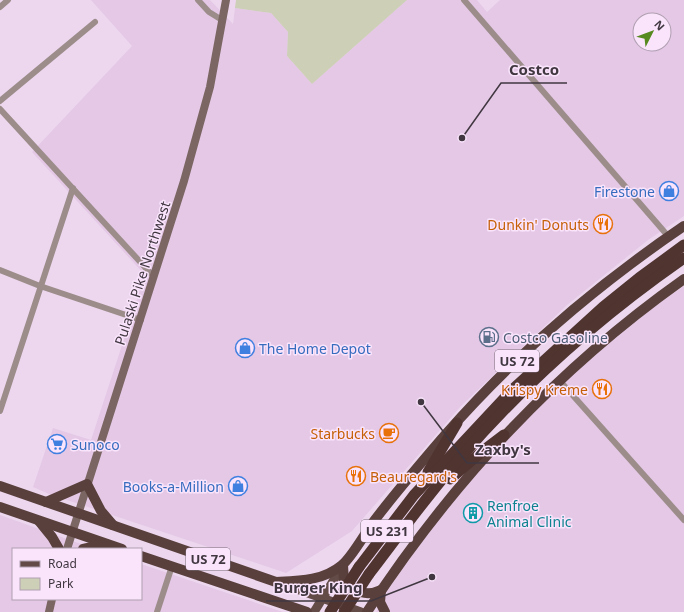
<svg xmlns="http://www.w3.org/2000/svg" width="684" height="612" viewBox="0 0 684 612" font-family="'Noto Sans',sans-serif">
  <style>
    .built { fill: #e4c8e6; fill-rule: evenodd }
    .green { fill: #cdcfb6 }
    .lines { fill: none; stroke-linecap: round; stroke-linejoin: round }
    .minor { stroke: #9c8d8b; stroke-width: 6 }
    .secondary { stroke: #7b6663; stroke-width: 8 }
    .primary { stroke: #634b47; stroke-width: 9 }
    .trunk { stroke: #59403c; stroke-width: 10 }
    .motorway { stroke: #4f3430; stroke-width: 11 }
    .motorway-bridge { stroke: #4f3430; stroke-width: 11 }
    .labels { text-anchor: middle; dominant-baseline: central; stroke-width: 3; stroke-linejoin: round; paint-order: stroke }
    .shield { fill: #fae4fc; stroke: #786b78; stroke-width: 1 }
    .shield-label { font-size: 13px; font-weight: bold; fill: #403740 }
    .shop-label { font-size: 14px; fill: #366cbe; stroke: #fae4fc; text-anchor: end }
    .food-label { font-size: 14px; fill: #c56008; stroke: #fae4fc; text-anchor: end }
    .street-label { font-size: 14px; fill: #403740; stroke: #fae4fc }
    .service-label { font-size: 14px; fill: #4e5e75; stroke: #fae4fc; text-anchor: start }
    .culture-label { font-size: 14px; fill: #0d838f; stroke: #fae4fc; text-anchor: start }
    .leader { fill: none; stroke: #403740; stroke-width: 1.5 }
    .callout-dot { fill: #403740; stroke: #fae4fc; stroke-width: 1.5 }
    .callout-label { font-size: 15px; text-anchor: middle; font-weight: bold; fill: #403740; stroke: #fae4fc; stroke-width: 3; stroke-linejoin: round; paint-order: stroke }
  </style>
  <rect width="100%" height="100%" fill="#edd7ef"/>
  <g class="built">
    <path d="M 91,0 L 210,0 L 233,24 L 235,8 L 271,13 L 288,32 L 287,56 L 312,84 L 407,0 L 477,0 L 487,12 L 500,0 L 684,0 L 684,216 L 648,240 L 567,305 L 461,406 L 352,531 L 286,573 L 49,494 L 33,487 L 53,428 L 91,440 L 145,275 L 32,152 L 132,46 ZM 640,20 L 664,20 L 664,44 L 640,44 Z"/>
    <path d="M 684,286 L 684,612 L 376,612 L 391,585 L 439,518 L 504,442 L 576,371 L 651,309 Z"/>
    <path d="M 0,515 L 95,549 L 13,549 L 13,599 L 141,599 L 141,564 L 283,612 L 0,612 Z"/>
  </g>
  <path class="green" d="M 236,0 L 407,0 L 312,84 L 287,56 L 288,32 L 271,13 L 235,8 Z"/>
  <g class="lines">
    <g class="minor">
      <path d="M 198,0 L 209,12 L 222,20"/>
      <path d="M 464,0 L 668,236"/>
      <path d="M 0,7 L 8,0"/>
      <path d="M 0,101 L 95,22"/>
      <path d="M 0,109 L 154,277"/>
      <path d="M 0,270 L 40,286 L 141,320"/>
      <path d="M 560,381 L 684,520"/>
      <path d="M 0,411 L 73,188"/>
      <path d="M 157,612 L 172,566"/>
    </g>
    <g class="secondary">
      <path d="M 67,549 L 184,181 L 210,87 L 226,0"/>
      <path d="M 49,612 L 52,599"/>
    </g>
    <g class="primary">
      <path d="M 277,582 L 361,612"/>
      <path d="M 314,612 L 343,565"/>
    </g>
    <g class="trunk">
      <path d="M 0,486 L 276,582 C 299,581 323,581 342,565 C 352,557 365,533 374,521 C 396,492 421,463 445,435 C 515,355 597,285 684,226"/>
      <path d="M 46,502 L 87,484 L 101,511 L 113,525"/>
      <path d="M 0,507 L 122,549"/>
      <path d="M 39,521 L 52,537 L 59,549"/>
      <path d="M 83,549 L 106,544"/>
      <path d="M 141,556 L 307,612"/>
      <path d="M 343,565 L 344,581 C 356,592 366,597 381,590"/>
      <path d="M 381,590 L 380,602 L 385,612"/>
      <path d="M 367,612 C 451,483 558,368 684,279"/>
    </g>
    <g class="motorway">
      <path d="M 428,472 L 457,423"/>
      <path d="M 450,479 L 479,454 L 504,435"/>
      <path d="M 359,567 L 414,495 L 513,389 L 603,307 L 639,278 L 684,245"/>
      <path d="M 369,574 C 399,535 428,494 461,457 C 526,382 602,315 684,258"/>
    </g>
    <g class="motorway-bridge">
      <path d="M 330,612 L 359,567"/>
      <path d="M 344,612 L 369,574"/>
    </g>
  </g>
  <defs>
    <symbol id="shop-ring" viewBox="-11 -11 22 22"><circle r="9.5" fill="#fae4fc" stroke="#3f7fe0" stroke-width="1.5"/><path d="M-5-2.5h2.3a2.7 3.5 0 0 1 5.4 0H5L5.5 6h-11ZM-1.5-2.5h3a1.5 2.3 0 0 0-3 0Z" fill="#3f7fe0"/></symbol>
    <symbol id="restaurant-ring" viewBox="-11 -11 22 22"><circle r="9.5" fill="#fae4fc" stroke="#e8710a" stroke-width="1.5"/><path d="M-5-6h1v4h1v-4h1v4h1v-4h1v5L-1.5 .5V6h-2V.5L-5-1ZM5-6V6H3V1.5H1.5Q1.5-4 5-6Z" fill="#e8710a"/></symbol>
    <symbol id="fuel-ring" viewBox="-11 -11 22 22"><circle r="9.5" fill="#fae4fc" stroke="#5c6f8a" stroke-width="1.5"/><path d="M-5.5-6h7V0h2V4h1.3V-2.5L3-4.5l.8-.8L6-3V5H2.5V1h-1V6h-7ZM-4.2-4.7v3.2H.2V-4.7Z" fill="#5c6f8a"/></symbol>
    <symbol id="cafe-ring" viewBox="-11 -11 22 22"><circle r="9.5" fill="#fae4fc" stroke="#e8710a" stroke-width="1.5"/><path d="M-5.5-4.5H6V0H3Q3 3.5 0 3.5H-2.5Q-5.5 3.5-5.5 0ZM3-3.2v2h1.7v-2ZM-6 4.5H4V6H-6Z" fill="#e8710a"/></symbol>
    <symbol id="supermarket-ring" viewBox="-11 -11 22 22"><circle r="9.5" fill="#fae4fc" stroke="#3f7fe0" stroke-width="1.5"/><path d="M-6-5.5h2.5l.6 2H6L4.5 2H-2.5L-4.4-4H-6ZM-1.5 3.2a1.3 1.3 0 1 0 .1 0ZM3 3.2a1.3 1.3 0 1 0 .1 0Z" fill="#3f7fe0"/></symbol>
    <symbol id="building-ring" viewBox="-11 -11 22 22"><circle r="9.5" fill="#fae4fc" stroke="#0f9aa8" stroke-width="1.5"/><path d="M-4-6H4V6H1V3H-1V6H-4ZM-2.5-4.3h1.7v1.8h-1.7ZM.8-4.3h1.7v1.8H.8ZM-2.5-1h1.7V.8h-1.7ZM.8-1h1.7V.8H.8Z" fill="#0f9aa8"/></symbol>
  </defs>
  <g fill-rule="evenodd">
    <use href="#shop-ring" x="658" y="180" width="22" height="22"/>
    <use href="#restaurant-ring" x="592" y="213" width="22" height="22"/>
    <use href="#fuel-ring" x="478" y="326" width="22" height="22"/>
    <use href="#shop-ring" x="234" y="337" width="22" height="22"/>
    <use href="#restaurant-ring" x="591" y="378" width="22" height="22"/>
    <use href="#cafe-ring" x="378" y="422" width="22" height="22"/>
    <use href="#supermarket-ring" x="46" y="433" width="22" height="22"/>
    <use href="#restaurant-ring" x="345" y="465" width="22" height="22"/>
    <use href="#shop-ring" x="227" y="475" width="22" height="22"/>
    <use href="#building-ring" x="462" y="502" width="22" height="22"/>
  </g>
  <g class="labels">
    <g class="shield">
      <rect x="495" y="350" width="44" height="22" rx="3"/>
      <rect x="361" y="520" width="52" height="22" rx="3"/>
      <rect x="186" y="548" width="44" height="22" rx="3"/>
    </g>
    <g class="shield-label">
      <text x="517" y="361">US 72</text>
      <text x="387" y="531">US 231</text>
      <text x="208" y="559">US 72</text>
    </g>
    <g class="shop-label">
      <text x="655" y="191">Firestone</text>
      <text x="259" y="348" text-anchor="start">The Home Depot</text>
      <text x="71" y="444" text-anchor="start">Sunoco</text>
      <text x="224" y="486">Books-a-Million</text>
    </g>
    <g class="food-label">
      <text x="589" y="224">Dunkin' Donuts</text>
      <text x="588" y="389">Krispy Kreme</text>
      <text x="375" y="433">Starbucks</text>
      <text x="370" y="476" text-anchor="start">Beauregard's</text>
    </g>
    <g class="street-label">
      <text transform="translate(142 273) rotate(-72)">Pulaski Pike Northwest</text>
    </g>
    <g class="service-label">
      <text x="503" y="337">Costco Gasoline</text>
    </g>
    <g class="culture-label">
      <text x="487" y="505">Renfroe<tspan x="487" dy="16">Animal Clinic</tspan></text>
    </g>
  </g>
  <path class="leader" d="M462 138L501 83H567M421 402L467 463H539M432 577L371 601H266"/>
  <g class="callout-dot">
    <circle cx="462" cy="138" r="4"/>
    <circle cx="421" cy="402" r="4"/>
    <circle cx="432" cy="577" r="4"/>
  </g>
  <g class="callout-label">
    <text x="534" y="75">Costco</text>
    <text x="503" y="455">Zaxby's</text>
    <text x="318" y="593">Burger King</text>
  </g>
  <rect x="12" y="548" width="130" height="52" fill="#fae4fc" stroke="#b09fb1"/>
  <rect x="20" y="561" width="20" height="6" fill="#634b47" stroke="#b09fb1"/>
  <text x="48" y="568" font-size="12" fill="#403740">Road</text>
  <rect x="20" y="578" width="20" height="12" fill="#cdcfb6" stroke="#b09fb1"/>
  <text x="48" y="588" font-size="12" fill="#403740">Park</text>
  <g transform="translate(652 32) rotate(48)"><circle r="19" fill="#fae4fc" stroke="#b09fb1"/>
  <path d="M0-3L7 15L0 10L-7 15Z" fill="#56891f"/>
  <text y="-6" font-size="11" font-weight="bold" text-anchor="middle" fill="#403740">N</text>
  </g>
</svg>
